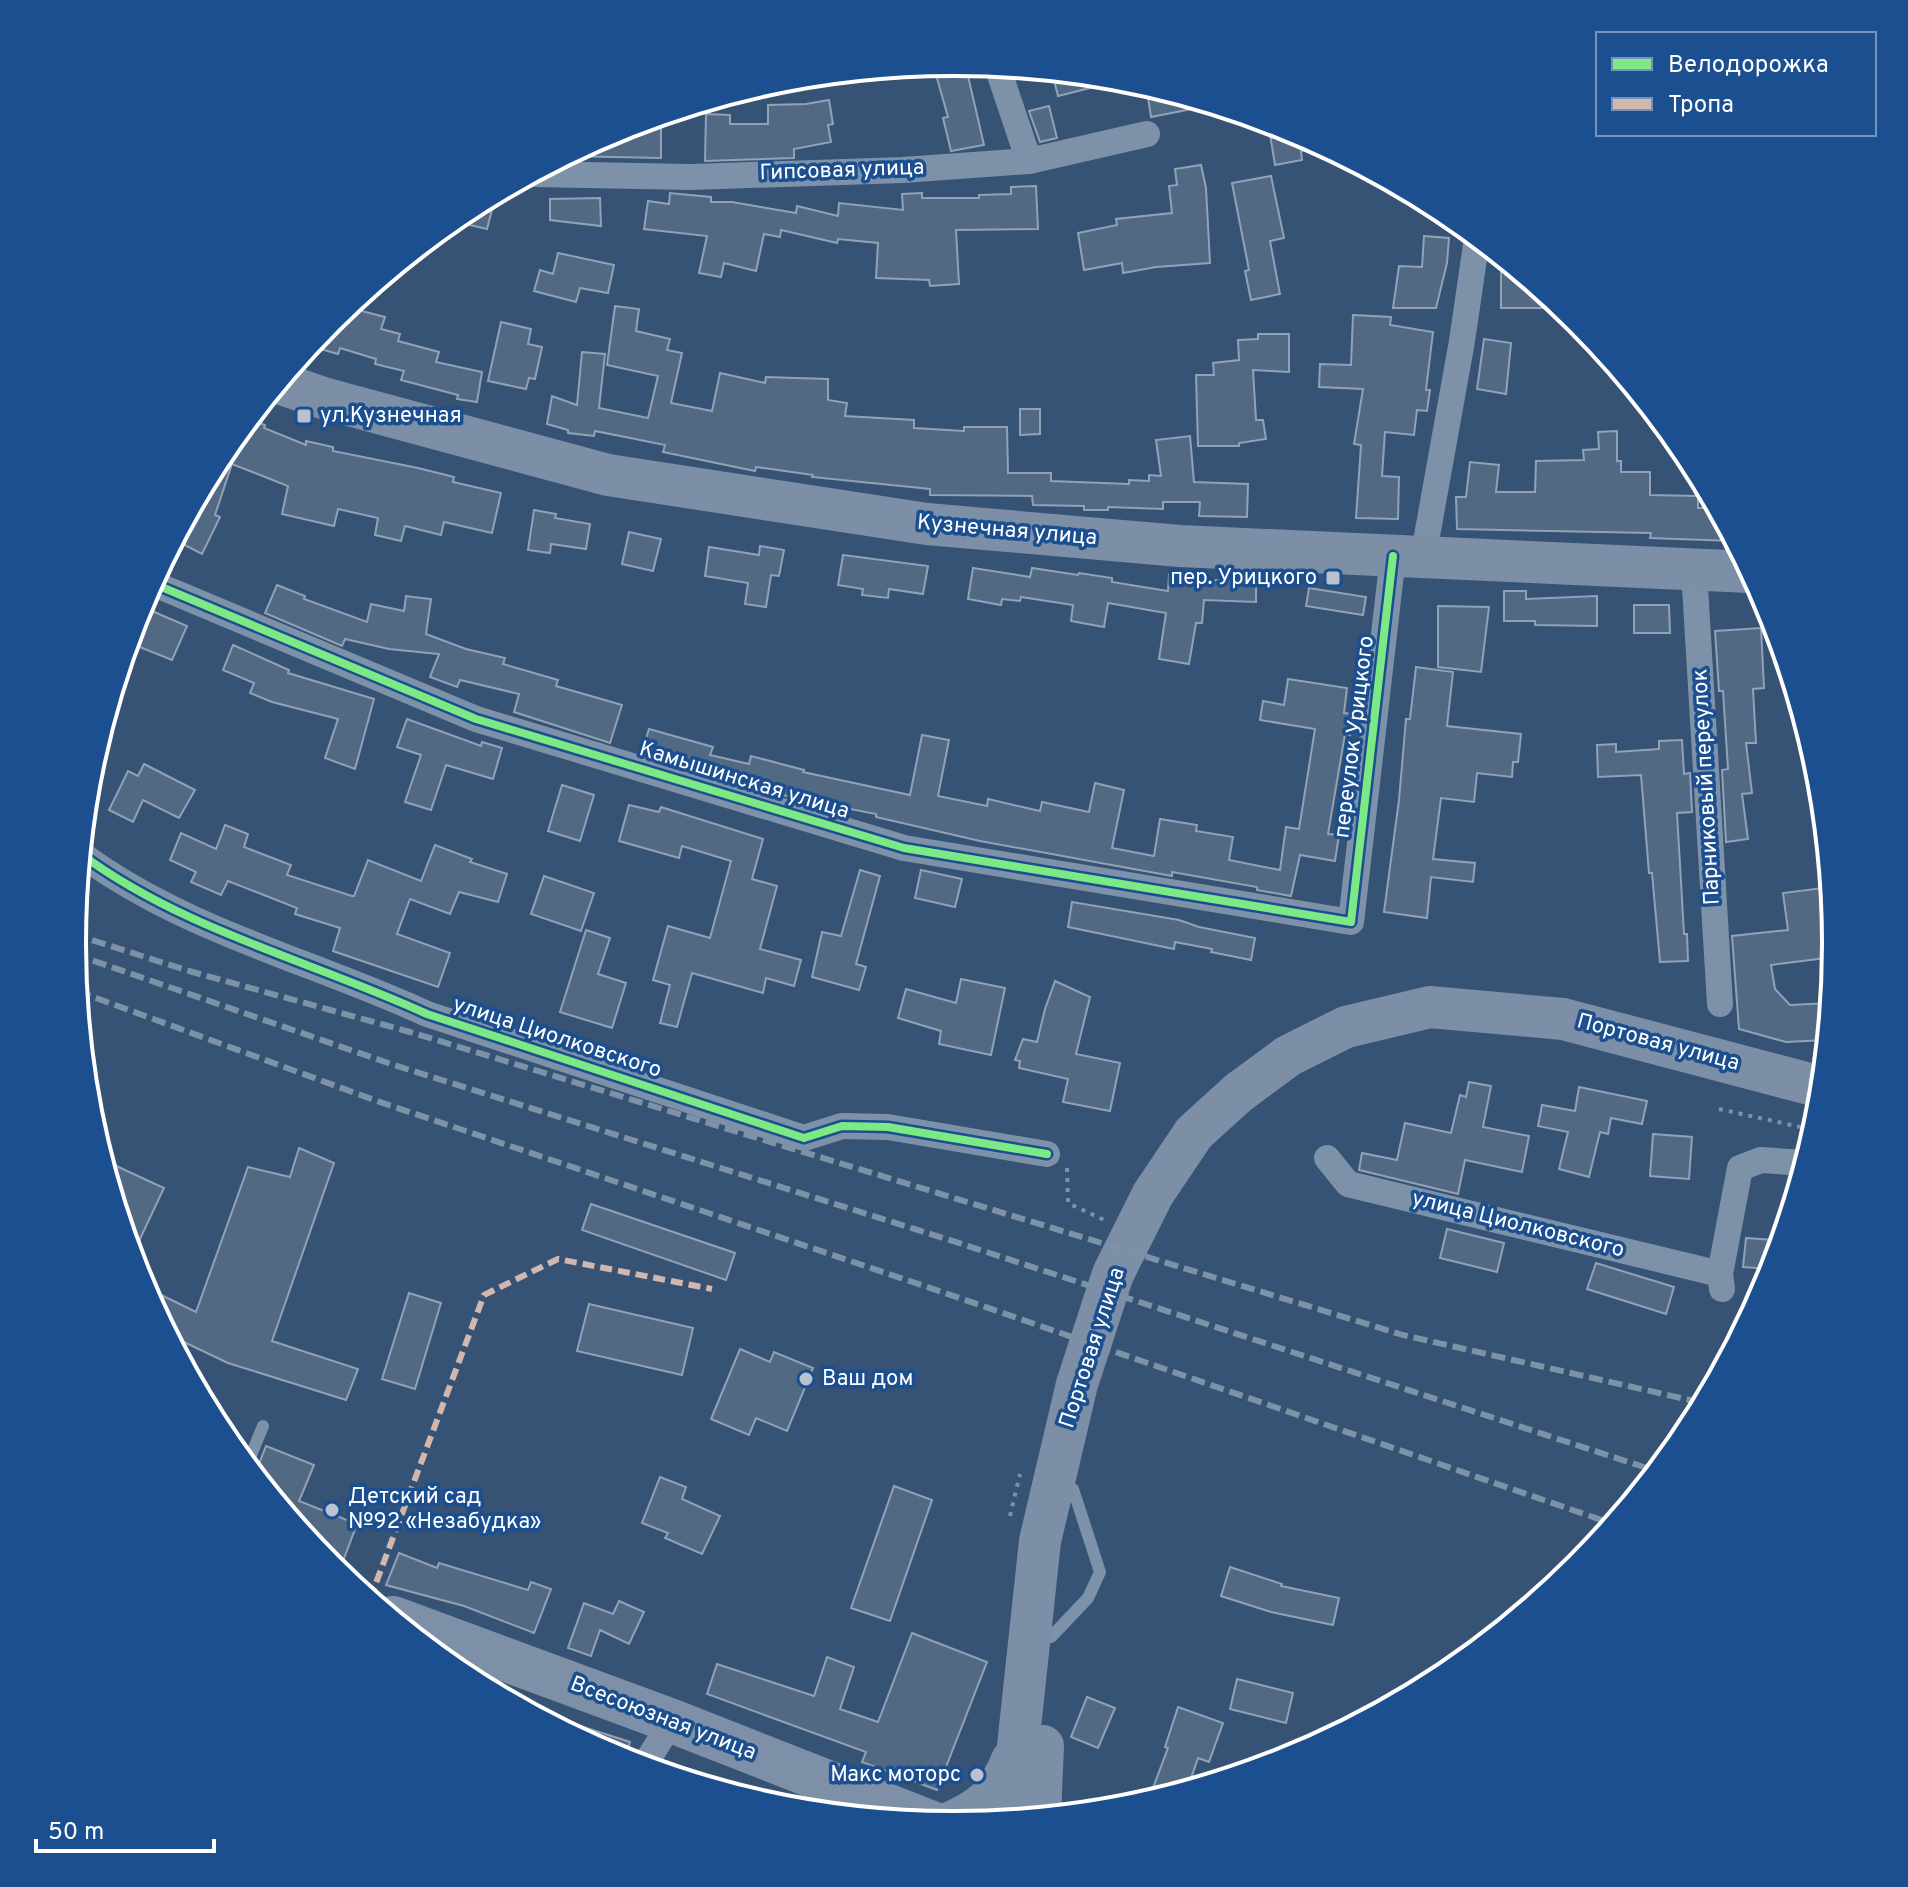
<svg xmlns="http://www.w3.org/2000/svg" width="1908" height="1887" viewBox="0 0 1908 1887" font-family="Overpass,sans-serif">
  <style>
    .building { fill: #526984; stroke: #92a2b6; stroke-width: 2 }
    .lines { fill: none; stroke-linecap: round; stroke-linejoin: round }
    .path { stroke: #7d92a8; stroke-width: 4; stroke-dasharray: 4 6; stroke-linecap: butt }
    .service { stroke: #7d92a8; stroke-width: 12 }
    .minor { stroke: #7d92a8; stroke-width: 26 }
    .primary { stroke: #7d8ea7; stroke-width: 42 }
    .trunk { stroke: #7e90a7; stroke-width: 44 }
    .rail { stroke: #7e92a7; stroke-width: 6; stroke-dasharray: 14 6; stroke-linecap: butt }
    .quiet { stroke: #d1b7ad; stroke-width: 6; stroke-dasharray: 12 6; stroke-linecap: butt }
    .cycleway-casing { stroke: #1b4f8f; stroke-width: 13 }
    .cycleway { stroke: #7ce984; stroke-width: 8 }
    .poi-dot { fill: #b9c2ce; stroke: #1b4f8f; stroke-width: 3 }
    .labels { text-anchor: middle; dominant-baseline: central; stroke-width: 7; stroke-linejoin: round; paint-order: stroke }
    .street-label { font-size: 22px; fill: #fff; stroke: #1b4f8f }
    .poi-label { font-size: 22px; fill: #fff; stroke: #1b4f8f; text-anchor: start }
    .rim { fill: none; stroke: #fff; stroke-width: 4 }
  </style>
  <rect width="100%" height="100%" fill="#365274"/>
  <g class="building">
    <path d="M 954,62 L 965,63 L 984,145 L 951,151 L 943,118 L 948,117 L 933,64 Z"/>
    <path d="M 1052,72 L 1118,78 L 1118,81 L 1058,96 Z"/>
    <path d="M 1146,85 L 1163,90 L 1212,105 L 1151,117 Z"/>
    <path d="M 829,100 L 833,124 L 828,125 L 831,142 L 794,149 L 794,158 L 705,161 L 706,114 L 730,115 L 730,124 L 768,124 L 768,105 L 806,104 Z"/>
    <path d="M 1049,106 L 1057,138 L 1040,142 L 1029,111 Z"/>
    <path d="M 661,116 L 661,158 L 566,156 L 617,129 Z"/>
    <path d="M 1268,122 L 1292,129 L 1325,147 L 1301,151 L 1302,160 L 1275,165 Z"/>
    <path d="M 1201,165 L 1206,188 L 1210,263 L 1156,267 L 1123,273 L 1122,263 L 1084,270 L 1078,233 L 1117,225 L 1116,219 L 1172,213 L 1169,186 L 1177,185 L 1175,169 Z"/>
    <path d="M 1271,176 L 1284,238 L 1270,241 L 1280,294 L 1251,300 L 1245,271 L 1249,270 L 1232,183 Z"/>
    <path d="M 1036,186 L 1038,229 L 956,230 L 959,284 L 930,286 L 929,280 L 876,278 L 878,243 L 838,239 L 837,243 L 781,230 L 780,237 L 764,234 L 756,271 L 724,263 L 721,277 L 699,273 L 707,236 L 644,229 L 648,201 L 669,204 L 670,193 L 711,197 L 711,202 L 732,202 L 796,213 L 797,206 L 838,216 L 839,203 L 903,210 L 902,194 L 922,193 L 922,198 L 979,198 L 979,195 L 1011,194 L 1011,187 Z"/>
    <path d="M 496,194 L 487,229 L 452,221 L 465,210 Z"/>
    <path d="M 600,198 L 601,226 L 550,220 L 550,199 Z"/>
    <path d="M 1424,236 L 1449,238 L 1447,263 L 1436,308 L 1393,308 L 1399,266 L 1422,267 Z"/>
    <path d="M 558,253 L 614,265 L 608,293 L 580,288 L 576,302 L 534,291 L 540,270 L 553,274 Z"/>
    <path d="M 1501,268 L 1514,269 L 1562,308 L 1501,308 Z"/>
    <path d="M 615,306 L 639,309 L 636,331 L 670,339 L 667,350 L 682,353 L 671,403 L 712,411 L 720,373 L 765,383 L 766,377 L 828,379 L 828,400 L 847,403 L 845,416 L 914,420 L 914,428 L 964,431 L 964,427 L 1007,427 L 1008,473 L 1051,473 L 1051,481 L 1129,484 L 1129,480 L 1149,481 L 1149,475 L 1161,476 L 1156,440 L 1190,436 L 1194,482 L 1248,484 L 1247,517 L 1199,516 L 1200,502 L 1163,502 L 1163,509 L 1108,507 L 1108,510 L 1084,510 L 1084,506 L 1033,505 L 1032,496 L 930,495 L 930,489 L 812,477 L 813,475 L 756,467 L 755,471 L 663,452 L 665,445 L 595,431 L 594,436 L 568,433 L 568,430 L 547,424 L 552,396 L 577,405 L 582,352 L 605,354 L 599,408 L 648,418 L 658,376 L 607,365 Z"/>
    <path d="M 346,307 L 385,317 L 381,329 L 400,334 L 398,341 L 439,352 L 436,362 L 482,372 L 477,402 L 457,399 L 458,395 L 401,380 L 404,371 L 375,364 L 376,359 L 340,348 L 338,354 L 310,346 L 331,320 Z"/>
    <path d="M 1353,315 L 1391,317 L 1390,325 L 1433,332 L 1426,390 L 1430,390 L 1427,411 L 1417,410 L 1414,435 L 1385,432 L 1382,476 L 1399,477 L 1398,519 L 1356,518 L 1361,445 L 1354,444 L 1363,389 L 1319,387 L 1320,364 L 1351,365 Z"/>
    <path d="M 501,322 L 531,329 L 528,344 L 542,347 L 535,379 L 529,378 L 526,389 L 488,381 Z"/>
    <path d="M 1258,334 L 1289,334 L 1289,372 L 1253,370 L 1256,420 L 1263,420 L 1266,439 L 1239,443 L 1239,446 L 1198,446 L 1196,375 L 1214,375 L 1213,363 L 1239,360 L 1238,340 L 1258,339 Z"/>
    <path d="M 1484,339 L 1511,343 L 1506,394 L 1477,389 Z"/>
    <path d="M 1020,409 L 1040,409 L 1040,434 L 1020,435 Z"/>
    <path d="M 249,419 L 265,425 L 264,428 L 306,445 L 306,441 L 333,447 L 333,451 L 418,468 L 454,477 L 453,482 L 501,493 L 492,533 L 444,522 L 441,535 L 405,526 L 401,541 L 375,535 L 378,518 L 338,509 L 334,526 L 282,514 L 288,486 L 232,464 L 215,515 L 220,517 L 202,554 L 175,540 L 221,453 Z"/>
    <path d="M 1617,431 L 1617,461 L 1621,461 L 1621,472 L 1650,472 L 1650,495 L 1698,496 L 1698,508 L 1716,508 L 1733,541 L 1650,538 L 1651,533 L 1457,529 L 1456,497 L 1466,497 L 1470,462 L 1499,465 L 1496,492 L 1535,492 L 1536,461 L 1584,460 L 1583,450 L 1599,449 L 1598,432 Z"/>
    <path d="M 534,510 L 556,514 L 555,518 L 590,524 L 586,549 L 551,544 L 550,553 L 528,550 Z"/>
    <path d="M 629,532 L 661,539 L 653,571 L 622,564 Z"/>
    <path d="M 760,546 L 784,550 L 779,576 L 771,575 L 766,607 L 745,604 L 748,583 L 705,576 L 709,547 L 759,555 Z"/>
    <path d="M 843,555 L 928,566 L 923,594 L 889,589 L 888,598 L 862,595 L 863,589 L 838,585 Z"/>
    <path d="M 973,568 L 1030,577 L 1032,568 L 1078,575 L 1079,573 L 1112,578 L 1112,582 L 1168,591 L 1169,574 L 1205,577 L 1205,580 L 1256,581 L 1256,602 L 1204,600 L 1202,623 L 1196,623 L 1189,664 L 1159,659 L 1166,613 L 1108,603 L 1104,627 L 1071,621 L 1073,605 L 1021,597 L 1020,601 L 1002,599 L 1001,605 L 968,599 Z"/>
    <path d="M 277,585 L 305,596 L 304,599 L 367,622 L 371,604 L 404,611 L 406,596 L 431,599 L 426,634 L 466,649 L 505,658 L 503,664 L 558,680 L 556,686 L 622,705 L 610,743 L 514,712 L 519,694 L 460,680 L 457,687 L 430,677 L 439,654 L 389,649 L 345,639 L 342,646 L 265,613 Z"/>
    <path d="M 1309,588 L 1366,597 L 1363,615 L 1306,606 Z"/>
    <path d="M 1504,591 L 1526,591 L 1526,599 L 1597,596 L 1597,626 L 1535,625 L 1535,621 L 1504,621 Z"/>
    <path d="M 1634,605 L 1669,605 L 1670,633 L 1634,633 Z"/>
    <path d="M 1438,606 L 1489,607 L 1481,672 L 1438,667 Z"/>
    <path d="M 152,611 L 187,626 L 172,660 L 137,646 Z"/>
    <path d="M 1761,628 L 1764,688 L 1753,689 L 1756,743 L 1746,743 L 1752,793 L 1742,794 L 1748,839 L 1726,842 L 1722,770 L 1728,769 L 1723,691 L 1719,691 L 1715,631 Z"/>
    <path d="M 233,645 L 289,670 L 288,673 L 374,699 L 355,769 L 325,758 L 338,719 L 272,702 L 250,693 L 254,683 L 223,670 Z"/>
    <path d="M 1416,667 L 1453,672 L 1447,726 L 1521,734 L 1518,762 L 1513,762 L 1512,777 L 1477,773 L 1474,802 L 1441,798 L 1433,859 L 1475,863 L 1473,882 L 1431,877 L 1427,918 L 1384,912 L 1399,800 L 1406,719 L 1410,719 Z"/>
    <path d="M 1288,679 L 1347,688 L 1344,713 L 1353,714 L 1350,735 L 1345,734 L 1328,834 L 1339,835 L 1335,861 L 1300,855 L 1291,896 L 1257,890 L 1257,887 L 1172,872 L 1172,876 L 980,841 L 876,817 L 876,814 L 790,797 L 642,752 L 649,729 L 713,747 L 710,755 L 749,764 L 751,756 L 804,770 L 803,772 L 910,795 L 922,735 L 949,740 L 938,796 L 987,806 L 988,799 L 1040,811 L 1042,802 L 1089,812 L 1095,783 L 1124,790 L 1112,848 L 1154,856 L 1160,819 L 1197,825 L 1196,831 L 1233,837 L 1229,860 L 1280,870 L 1286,827 L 1299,829 L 1315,729 L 1260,720 L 1263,701 L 1284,705 Z"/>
    <path d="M 407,719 L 481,746 L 482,742 L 502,748 L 493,779 L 446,765 L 431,810 L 405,802 L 421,755 L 397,747 Z"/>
    <path d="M 1682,740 L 1684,774 L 1690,773 L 1692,812 L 1677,813 L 1684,934 L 1687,934 L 1688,961 L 1660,962 L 1652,873 L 1649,873 L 1641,775 L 1598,777 L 1597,745 L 1616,744 L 1616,752 L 1659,749 L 1659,741 Z"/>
    <path d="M 144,764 L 195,790 L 179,818 L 143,800 L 133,822 L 109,810 L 128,771 L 138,776 Z"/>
    <path d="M 562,785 L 594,795 L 580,841 L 548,831 Z"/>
    <path d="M 629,805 L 659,812 L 661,807 L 763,839 L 752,879 L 777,886 L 760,949 L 801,960 L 794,986 L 766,978 L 763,993 L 692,973 L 677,1027 L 660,1023 L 670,985 L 653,980 L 668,926 L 710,938 L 731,861 L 682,846 L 679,858 L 619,841 Z"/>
    <path d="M 225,825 L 248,834 L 244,847 L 291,865 L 287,875 L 352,896 L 354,896 L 368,860 L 421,881 L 435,845 L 472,859 L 470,862 L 507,874 L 498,902 L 459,892 L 450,914 L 410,899 L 397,934 L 450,953 L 438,987 L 333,951 L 340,928 L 295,914 L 297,908 L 228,881 L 221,895 L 191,882 L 196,872 L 170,860 L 181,833 L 216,849 Z"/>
    <path d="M 860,870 L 880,876 L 856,964 L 866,967 L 859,990 L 812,977 L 822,932 L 841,936 Z"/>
    <path d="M 921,870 L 962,879 L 955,907 L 915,898 Z"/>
    <path d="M 544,876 L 594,893 L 581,931 L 531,914 Z"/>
    <path d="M 1830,887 L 1836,944 L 1834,957 L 1771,965 L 1775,989 L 1790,1005 L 1830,1003 L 1826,1040 L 1786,1042 L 1739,1029 L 1732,936 L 1788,930 L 1783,893 Z"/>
    <path d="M 1072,902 L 1179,920 L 1199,927 L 1255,938 L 1251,960 L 1211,952 L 1212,949 L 1175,942 L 1174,949 L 1068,927 Z"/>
    <path d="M 586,930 L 610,938 L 598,974 L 626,983 L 612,1028 L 560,1012 Z"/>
    <path d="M 961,979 L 1005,988 L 991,1055 L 939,1044 L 941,1031 L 898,1018 L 906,989 L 956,1003 Z"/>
    <path d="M 1055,981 L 1090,997 L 1076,1054 L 1120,1063 L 1110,1111 L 1063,1102 L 1068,1079 L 1019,1068 L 1020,1061 L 1015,1060 L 1023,1039 L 1037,1042 L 1045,1009 Z"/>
    <path d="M 1469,1082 L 1491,1086 L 1483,1127 L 1529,1136 L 1522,1172 L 1465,1160 L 1458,1194 L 1359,1170 L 1362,1153 L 1397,1160 L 1405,1123 L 1451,1133 L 1460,1095 L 1466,1097 Z"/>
    <path d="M 1579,1087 L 1647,1101 L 1642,1124 L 1611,1118 L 1608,1134 L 1600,1132 L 1589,1177 L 1559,1169 L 1568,1132 L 1538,1126 L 1542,1105 L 1575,1111 Z"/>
    <path d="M 1653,1134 L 1692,1137 L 1689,1179 L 1650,1176 Z"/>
    <path d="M 299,1148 L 334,1163 L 272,1341 L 358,1369 L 346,1400 L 228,1363 L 169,1335 L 143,1286 L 196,1312 L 248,1167 L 290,1177 Z"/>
    <path d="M 112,1164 L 164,1188 L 132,1256 L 108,1177 Z"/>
    <path d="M 591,1204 L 735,1253 L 726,1280 L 582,1230 Z"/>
    <path d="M 1447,1229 L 1504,1243 L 1497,1272 L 1440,1258 Z"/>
    <path d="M 1746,1238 L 1774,1240 L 1771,1269 L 1743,1267 Z"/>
    <path d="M 1596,1263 L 1674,1287 L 1666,1314 L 1587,1289 Z"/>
    <path d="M 409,1293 L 441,1303 L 415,1389 L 382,1379 Z"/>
    <path d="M 589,1304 L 693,1328 L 682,1375 L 577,1351 Z"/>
    <path d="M 740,1349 L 770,1362 L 774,1352 L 813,1368 L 787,1431 L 756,1418 L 749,1435 L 711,1419 Z"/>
    <path d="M 266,1446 L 314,1465 L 299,1501 L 357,1524 L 343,1561 L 319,1552 L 255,1474 Z"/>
    <path d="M 660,1477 L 686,1487 L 682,1499 L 720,1516 L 702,1554 L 665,1538 L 668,1533 L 642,1523 Z"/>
    <path d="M 894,1486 L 932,1500 L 890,1621 L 851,1608 Z"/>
    <path d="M 399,1553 L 437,1568 L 439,1563 L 528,1590 L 531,1582 L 551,1589 L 534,1633 L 464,1606 L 386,1585 Z"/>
    <path d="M 1230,1567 L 1282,1584 L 1281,1586 L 1339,1598 L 1333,1625 L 1271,1612 L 1221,1596 Z"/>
    <path d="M 619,1601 L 644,1612 L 629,1644 L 600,1630 L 591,1656 L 568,1648 L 584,1603 L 613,1614 Z"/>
    <path d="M 912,1633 L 987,1662 L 937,1790 L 862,1762 L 866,1752 L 707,1694 L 717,1664 L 814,1696 L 827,1657 L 854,1667 L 840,1709 L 878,1722 Z"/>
    <path d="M 1237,1679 L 1293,1693 L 1286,1723 L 1230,1709 Z"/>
    <path d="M 1087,1697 L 1115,1708 L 1098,1748 L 1071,1737 Z"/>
    <path d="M 1178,1707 L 1223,1723 L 1209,1762 L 1198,1758 L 1187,1790 L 1148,1801 L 1168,1748 L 1165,1747 Z"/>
    <path d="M 574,1724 L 630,1742 L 624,1760 L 570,1733 Z"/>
  </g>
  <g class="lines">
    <g class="path">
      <path d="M 1719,1109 L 1814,1130"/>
      <path d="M 1067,1168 L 1068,1203 L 1104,1220"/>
      <path d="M 1010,1516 L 1020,1474"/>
      <path d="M 326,1562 L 360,1576 L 357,1584 L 372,1592"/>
    </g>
    <g class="service">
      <path d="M 247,1465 L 263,1426"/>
      <path d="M 1051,1637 L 1088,1598 L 1100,1572 L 1073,1489"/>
    </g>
    <g class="minor">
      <path d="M 997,66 L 1029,161"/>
      <path d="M 533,174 L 691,177 L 903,170 L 1029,161 L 1147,134"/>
      <path d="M 1423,558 L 1462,341 L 1477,238"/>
      <path d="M 1694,570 L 1720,1004"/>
      <path d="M 152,583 L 476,719 L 904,848 L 1351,922 L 1393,556"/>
      <path d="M 81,854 C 183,930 312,961 427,1014 L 804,1138 L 842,1126 L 888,1127 L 1047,1154"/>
      <path d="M 1327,1158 L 1348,1184 L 1720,1274"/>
      <path d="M 1722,1289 L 1720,1274 L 1740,1168 L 1761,1160 L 1804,1163"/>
      <path d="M 644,1766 L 672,1721"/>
    </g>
    <g class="primary">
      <path d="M 279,383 L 323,398 L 608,475 L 927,524 L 1180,546 L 1750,572"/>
      <path d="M 1040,1817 L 1043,1746"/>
      <path d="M 1010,1820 L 1040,1541 L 1077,1384 L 1113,1274 L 1153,1194 L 1194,1133 L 1238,1093 L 1288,1056 L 1346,1027 L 1430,1007 L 1563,1019 L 1821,1087"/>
      <path d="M 947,1824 C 983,1809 997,1796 1012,1760"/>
    </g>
    <path class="trunk" d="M 393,1618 L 672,1721 L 932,1823"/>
    <g class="rail">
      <path d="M 73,934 L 189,971 L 410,1032 L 1403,1335 L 1703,1403"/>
      <path d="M 74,954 L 391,1064 L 962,1244 L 1656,1471"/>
      <path d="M 77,991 L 377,1101 L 945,1293 L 1613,1524"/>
    </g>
    <path class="quiet" d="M 370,1599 L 484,1295 L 558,1259 L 712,1289"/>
    <defs>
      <g id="cycleway">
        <path d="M 152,583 L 476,719 L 904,848 L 1351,922 L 1393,556"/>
        <path d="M 81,854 C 183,930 312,961 427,1014 L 804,1138 L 842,1126 L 888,1127 L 1047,1154"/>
      </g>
    </defs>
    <use href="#cycleway" class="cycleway-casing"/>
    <use href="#cycleway" class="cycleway"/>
  </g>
  <g class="poi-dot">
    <rect x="296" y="408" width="16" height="16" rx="4"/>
    <rect x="1325" y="570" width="16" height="16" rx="4"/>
    <circle cx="806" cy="1379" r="8"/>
    <circle cx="332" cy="1510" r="8"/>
    <circle cx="977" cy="1775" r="8"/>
  </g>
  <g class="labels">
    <g class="street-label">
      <text transform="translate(842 171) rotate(-2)">Гипсовая улица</text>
      <text transform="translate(1007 531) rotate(5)">Кузнечная улица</text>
      <text transform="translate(1355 737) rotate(-83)">переулок Урицкого</text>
      <text transform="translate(744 781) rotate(17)">Камышинская улица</text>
      <text transform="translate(1707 787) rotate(-93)">Парниковый переулок</text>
      <text transform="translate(557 1038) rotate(18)">улица Циолковского</text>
      <text transform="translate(1658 1043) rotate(15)">Портовая улица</text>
      <text transform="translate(1518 1225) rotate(14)">улица Циолковского</text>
      <text transform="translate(1093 1348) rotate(-72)">Портовая улица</text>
      <text transform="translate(663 1719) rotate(21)">Всесоюзная улица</text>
    </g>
    <g class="poi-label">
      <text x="320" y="416">ул.Кузнечная</text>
      <text x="1317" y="578" text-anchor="end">пер. Урицкого</text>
      <text x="822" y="1379">Ваш дом</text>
      <text x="348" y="1497">Детский сад<tspan x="348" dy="25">№92 «Незабудка»</tspan></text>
      <text x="961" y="1775" text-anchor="end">Макс моторс</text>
    </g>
  </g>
  <path d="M0 0H1908V1887H0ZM953 76H955A867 867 0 0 1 1822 943V944A867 867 0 0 1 955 1811H953A867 867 0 0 1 86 944V943A867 867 0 0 1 953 76Z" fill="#1b4f8f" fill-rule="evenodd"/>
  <path class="rim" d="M953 76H955A867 867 0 0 1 1822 943V944A867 867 0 0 1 955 1811H953A867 867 0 0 1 86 944V943A867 867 0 0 1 953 76Z"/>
  <rect x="1596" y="32" width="280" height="104" fill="#1b4f8f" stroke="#7695bc" stroke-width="2"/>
  <rect x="1612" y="58" width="40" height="12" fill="#7ce984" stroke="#7695bc" stroke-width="2"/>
  <text x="1668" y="72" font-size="24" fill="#ffffff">Велодорожка</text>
  <rect x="1612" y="98" width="40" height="12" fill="#d1b7ad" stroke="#7695bc" stroke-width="2"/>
  <text x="1668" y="112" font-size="24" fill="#ffffff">Тропа</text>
  <path d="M36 1839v12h178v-12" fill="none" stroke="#ffffff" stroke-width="4"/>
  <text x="48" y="1839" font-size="24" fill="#ffffff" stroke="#1b4f8f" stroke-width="6" paint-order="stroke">50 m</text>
</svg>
